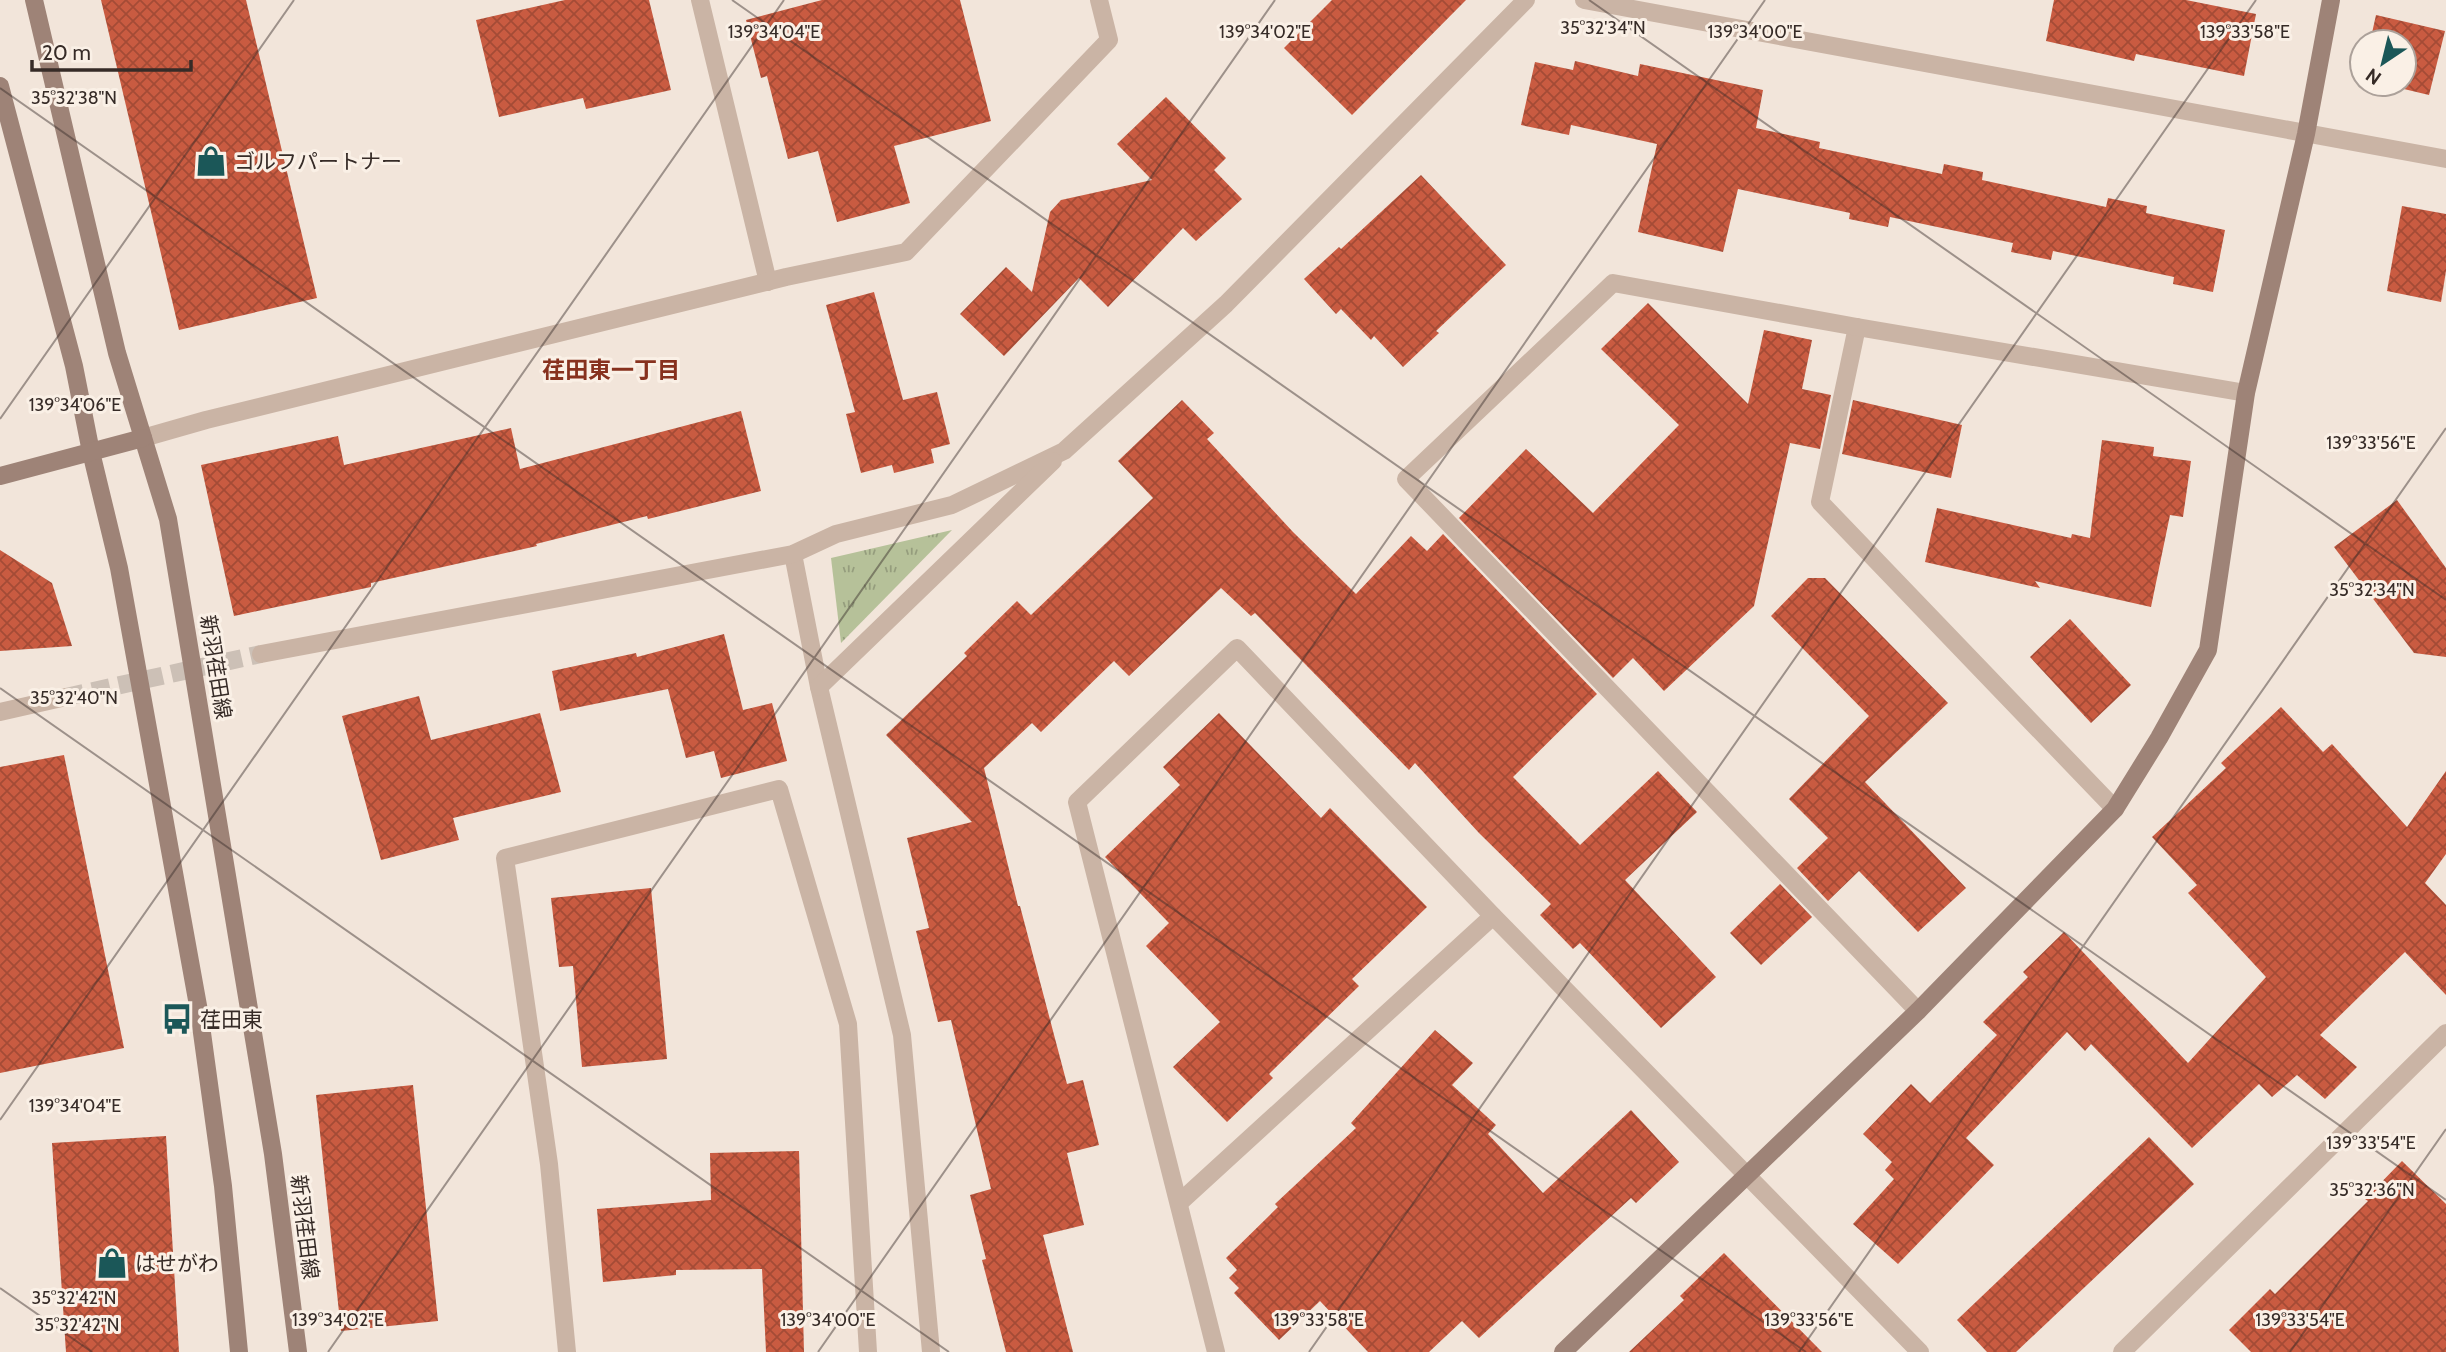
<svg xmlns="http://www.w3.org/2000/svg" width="2446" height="1352" viewBox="0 0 2446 1352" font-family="Cabin,'Noto Sans JP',sans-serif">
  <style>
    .park { fill: url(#park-tufts) }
    .building { fill: url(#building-cross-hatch) }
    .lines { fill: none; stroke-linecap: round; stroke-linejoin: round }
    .street-tunnel { stroke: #ccc0b6; stroke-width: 18; stroke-dasharray: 18 9; stroke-linecap: butt }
    .street { stroke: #cab4a5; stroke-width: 18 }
    .secondary { stroke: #9e8377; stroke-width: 18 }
    .ticks { fill: none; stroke: #362b27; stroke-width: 2; stroke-opacity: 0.45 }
    .labels { text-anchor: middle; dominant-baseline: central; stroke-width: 6; stroke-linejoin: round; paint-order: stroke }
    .poi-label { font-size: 21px; fill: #362b27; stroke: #faf0e6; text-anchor: start }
    .street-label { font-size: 21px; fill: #362b27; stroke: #faf0e6 }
    .neighbourhood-label { font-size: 23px; font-weight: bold; fill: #87311e; stroke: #faf0e6 }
    .ticks-label { font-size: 18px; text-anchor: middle; fill: #362b27; stroke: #faf0e6; stroke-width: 6; stroke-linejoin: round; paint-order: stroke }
  </style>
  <defs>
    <pattern id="park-tufts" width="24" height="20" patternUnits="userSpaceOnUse" patternTransform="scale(1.75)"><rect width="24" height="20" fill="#b6c199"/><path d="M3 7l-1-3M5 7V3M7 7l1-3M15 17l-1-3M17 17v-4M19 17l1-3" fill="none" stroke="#959d7d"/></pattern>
    <pattern id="building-cross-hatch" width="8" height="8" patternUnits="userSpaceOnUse" patternTransform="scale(1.75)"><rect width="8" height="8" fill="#c95b41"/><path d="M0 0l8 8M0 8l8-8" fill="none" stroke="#a44b36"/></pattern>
  </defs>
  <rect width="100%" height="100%" fill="#f2e5da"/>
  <path class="park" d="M 952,530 L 841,643 L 831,558 Z"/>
  <g class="building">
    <path d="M 101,0 L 246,0 L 317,298 L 179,330 Z"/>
    <path d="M 565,0 L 649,0 L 671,90 L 586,109 L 583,98 L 499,117 L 476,20 Z"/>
    <path d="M 822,0 L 960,0 L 991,121 L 894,146 L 910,203 L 837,222 L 818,151 L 788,159 L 767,76 L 761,78 L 746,20 Z"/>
    <path d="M 1332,0 L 1466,0 L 1352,115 L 1284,48 Z"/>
    <path d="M 2054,0 L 2186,0 L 2256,14 L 2244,76 L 2136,54 L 2134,61 L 2046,41 Z"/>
    <path d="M 2376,15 L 2445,31 L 2429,95 L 2383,84 L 2404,84 L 2404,42 L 2370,42 Z"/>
    <path d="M 1575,61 L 1638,76 L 1640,64 L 1763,90 L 1756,128 L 1820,142 L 1819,148 L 1942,174 L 1944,164 L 1983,172 L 1982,180 L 2106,207 L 2108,198 L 2147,206 L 2146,213 L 2225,230 L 2213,292 L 2173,284 L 2174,277 L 2053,251 L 2051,260 L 2011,252 L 2013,243 L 1890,217 L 1888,227 L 1849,219 L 1850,213 L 1738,189 L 1723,252 L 1638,232 L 1657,144 L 1571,125 L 1569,135 L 1521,125 L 1535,62 L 1573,70 Z"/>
    <path d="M 1166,97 L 1226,158 L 1214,170 L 1242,199 L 1196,241 L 1183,228 L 1108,307 L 1079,278 L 1004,356 L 960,314 L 1006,267 L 1032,292 L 1050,212 L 1061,200 L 1152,180 L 1117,144 Z"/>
    <path d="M 1421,175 L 1506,265 L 1436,331 L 1439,333 L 1403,367 L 1374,336 L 1371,340 L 1341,309 L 1336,314 L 1304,279 L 1339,247 L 1341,249 Z"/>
    <path d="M 2402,206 L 2446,214 L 2446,271 L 2441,302 L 2387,291 Z"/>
    <path d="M 874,292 L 903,400 L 937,392 L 950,444 L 931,449 L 934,463 L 894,473 L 892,465 L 861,473 L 846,414 L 855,412 L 826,305 Z"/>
    <path d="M 1648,303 L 1748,404 L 1764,330 L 1812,340 L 1802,389 L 1831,395 L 1820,449 L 1790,443 L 1754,606 L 1664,691 L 1633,658 L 1613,678 L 1459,518 L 1526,449 L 1593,513 L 1679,425 L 1601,349 Z"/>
    <path d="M 1182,400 L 1214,433 L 1207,439 L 1293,532 L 1356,594 L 1411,536 L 1427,551 L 1443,534 L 1597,694 L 1513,777 L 1580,845 L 1658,771 L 1697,812 L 1625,880 L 1716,977 L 1661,1028 L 1580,943 L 1573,949 L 1540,915 L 1551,904 L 1479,833 L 1415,763 L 1409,770 L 1255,613 L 1251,616 L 1221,588 L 1129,676 L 1114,661 L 1041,732 L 1032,723 L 984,768 L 1018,906 L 1020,906 L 1067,1084 L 1083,1080 L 1099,1145 L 1067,1153 L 1084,1225 L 1043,1235 L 1073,1352 L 1006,1352 L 982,1260 L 986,1259 L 970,1195 L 991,1189 L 951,1020 L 938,1022 L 916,931 L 929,928 L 907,838 L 972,822 L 886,735 L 967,656 L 964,653 L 1017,601 L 1031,615 L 1153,498 L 1118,461 Z"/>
    <path d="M 1853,400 L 1962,425 L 1951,478 L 1842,454 Z"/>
    <path d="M 741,411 L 761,491 L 648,519 L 647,516 L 536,544 L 537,546 L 371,583 L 371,587 L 234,616 L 201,465 L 338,436 L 344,465 L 511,428 L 520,469 Z"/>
    <path d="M 2102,440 L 2154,447 L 2153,456 L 2191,461 L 2183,517 L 2170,515 L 2151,607 L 2035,581 L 2040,588 L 1925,562 L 1937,508 L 2071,538 L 2072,534 L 2090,538 Z"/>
    <path d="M 2397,500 L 2446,568 L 2446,657 L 2414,653 L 2334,547 Z"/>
    <path d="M 0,550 L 52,583 L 72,646 L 0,651 Z"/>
    <path d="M 1808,578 L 1825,578 L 1948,703 L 1865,782 L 1966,888 L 1918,932 L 1859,871 L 1828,901 L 1797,868 L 1828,838 L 1789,799 L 1869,716 L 1771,616 Z"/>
    <path d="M 2070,619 L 2131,685 L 2091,723 L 2030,657 Z"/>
    <path d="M 724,634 L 743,710 L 772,703 L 787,761 L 721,778 L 714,751 L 686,758 L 668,689 L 560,711 L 552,671 L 636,653 L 637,657 Z"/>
    <path d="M 419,696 L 431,740 L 540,713 L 561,792 L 453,818 L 459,840 L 381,860 L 342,716 Z"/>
    <path d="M 2281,707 L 2323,752 L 2332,744 L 2407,827 L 2446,771 L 2446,854 L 2425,883 L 2446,905 L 2446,995 L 2405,952 L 2320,1035 L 2357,1067 L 2325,1099 L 2297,1075 L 2272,1097 L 2259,1084 L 2192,1148 L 2091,1044 L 2085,1051 L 2067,1032 L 1966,1138 L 1994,1165 L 1898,1264 L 1853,1224 L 1894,1179 L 1885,1170 L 1892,1162 L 1863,1134 L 1911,1084 L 1930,1103 L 1997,1035 L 1983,1022 L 2028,977 L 2023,972 L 2064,932 L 2188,1063 L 2266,977 L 2188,893 L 2197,885 L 2152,837 L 2226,768 L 2221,763 Z"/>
    <path d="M 1219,713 L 1321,818 L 1330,808 L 1427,907 L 1352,979 L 1359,986 L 1269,1074 L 1273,1078 L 1227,1122 L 1173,1067 L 1220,1022 L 1146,946 L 1169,923 L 1105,857 L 1180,785 L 1163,767 Z"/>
    <path d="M 64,755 L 124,1048 L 0,1073 L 0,767 Z"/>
    <path d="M 1780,884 L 1812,917 L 1761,965 L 1730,933 Z"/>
    <path d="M 651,888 L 667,1059 L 582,1067 L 573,966 L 559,967 L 551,898 Z"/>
    <path d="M 1435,1030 L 1473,1063 L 1452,1085 L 1496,1125 L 1488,1134 L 1543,1193 L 1631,1110 L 1679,1162 L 1636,1203 L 1631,1198 L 1479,1338 L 1462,1321 L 1429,1352 L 1368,1352 L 1320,1301 L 1279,1340 L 1234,1293 L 1239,1288 L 1229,1278 L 1237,1270 L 1226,1258 L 1278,1207 L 1275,1204 L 1356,1128 L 1351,1123 Z"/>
    <path d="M 413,1085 L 438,1321 L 341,1331 L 316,1095 Z"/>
    <path d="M 166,1136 L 179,1352 L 66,1352 L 52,1143 Z"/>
    <path d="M 2149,1137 L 2194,1184 L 2016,1352 L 1987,1352 L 1957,1320 Z"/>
    <path d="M 799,1151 L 804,1352 L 766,1352 L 762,1269 L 676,1270 L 676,1275 L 603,1282 L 597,1209 L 711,1200 L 710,1153 Z"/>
    <path d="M 2402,1161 L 2446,1204 L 2446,1352 L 2251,1352 L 2229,1330 L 2270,1289 L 2275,1294 L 2368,1201 L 2365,1199 Z"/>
    <path d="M 1724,1253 L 1822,1352 L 1629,1352 L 1684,1300 L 1680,1296 Z"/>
  </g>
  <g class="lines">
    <path class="street-tunnel" d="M 66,697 L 261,654"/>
    <g class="street">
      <path d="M 700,0 L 768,282"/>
      <path d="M 1584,0 L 2446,159"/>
      <path d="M 1857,327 L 1820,502 L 2115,809"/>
      <path d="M 143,438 L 206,420 L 786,277 L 906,252 L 1109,40 L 1099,0"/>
      <path d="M 793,554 L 819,687 L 902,1035 L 931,1352"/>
      <path d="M 261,654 L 793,554 L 836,534 L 952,505 L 1064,451 L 1226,304 L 1526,0"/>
      <path d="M 819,687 L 1053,461"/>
      <path d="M 0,712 L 66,697"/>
      <path d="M 1918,1011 L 1406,479 L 1613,283 L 1857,327 L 2246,393"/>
      <path d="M 1179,1203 L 1493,916"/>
      <path d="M 567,1352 L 549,1164 L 505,858 L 779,789 L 848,1024 L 868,1352"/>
      <path d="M 1216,1352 L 1077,802 L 1237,648 L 1493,916 L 1920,1352"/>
      <path d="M 2122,1352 L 2446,1033"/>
    </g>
    <g class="secondary">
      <path d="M 34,0 L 117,353 L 168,519 L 273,1154 L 298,1352"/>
      <path d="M 0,86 L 74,366 L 91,452 L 119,568 L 199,1011 L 223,1186 L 239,1352"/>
      <path d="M 0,476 L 143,438"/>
      <path d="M 1563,1352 L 1918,1011 L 2115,809 L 2159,738 L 2208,650 L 2246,393 L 2306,134 L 2331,0"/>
    </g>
  </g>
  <path class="ticks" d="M 732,0 L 2446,1200M 1589,0 L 2446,600M 0,88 L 1806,1352M 0,419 L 294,0M 0,688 L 949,1352M 0,1120 L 784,0M 0,1288 L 92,1352M 328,1352 L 1275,0M 818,1352 L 1765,0M 1309,1352 L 2256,0M 1799,1352 L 2446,428M 2290,1352 L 2446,1129"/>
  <defs>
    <symbol id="shop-bare" viewBox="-9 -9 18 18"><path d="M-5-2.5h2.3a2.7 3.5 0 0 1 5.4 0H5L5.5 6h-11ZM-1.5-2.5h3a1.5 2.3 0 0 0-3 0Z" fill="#1b5758" stroke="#faf0e6" stroke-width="2.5" paint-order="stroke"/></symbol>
    <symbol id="bus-bare" viewBox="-9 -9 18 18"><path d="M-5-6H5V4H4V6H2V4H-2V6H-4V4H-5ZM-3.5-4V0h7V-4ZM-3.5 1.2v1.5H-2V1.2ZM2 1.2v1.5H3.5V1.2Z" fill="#1b5758" stroke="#faf0e6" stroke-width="2.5" paint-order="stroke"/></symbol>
  </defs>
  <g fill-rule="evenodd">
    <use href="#shop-bare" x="189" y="139" width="44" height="44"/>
    <use href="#bus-bare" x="155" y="997" width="44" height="44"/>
    <use href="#shop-bare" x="90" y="1241" width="44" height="44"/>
  </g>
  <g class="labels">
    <g class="poi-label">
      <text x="234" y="161">ゴルフパートナー</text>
      <text x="200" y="1019">荏田東</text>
      <text x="135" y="1263">はせがわ</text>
    </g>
    <g class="street-label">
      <text transform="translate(216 667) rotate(81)">新羽荏田線</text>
      <text transform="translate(305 1227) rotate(83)">新羽荏田線</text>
    </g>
    <g class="neighbourhood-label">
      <text x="611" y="370">荏田東一丁目</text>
    </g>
  </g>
  <g class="ticks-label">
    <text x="1603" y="34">35°32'34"N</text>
    <text x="774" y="38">139°34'04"E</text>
    <text x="1265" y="38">139°34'02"E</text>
    <text x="1755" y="38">139°34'00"E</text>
    <text x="2245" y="38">139°33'58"E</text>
    <text x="74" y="104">35°32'38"N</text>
    <text x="75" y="411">139°34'06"E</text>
    <text x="2371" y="449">139°33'56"E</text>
    <text x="2372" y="596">35°32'34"N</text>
    <text x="74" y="704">35°32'40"N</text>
    <text x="75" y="1112">139°34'04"E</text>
    <text x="2371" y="1149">139°33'54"E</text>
    <text x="2372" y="1196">35°32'36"N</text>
    <text x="74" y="1304">35°32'42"N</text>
    <text x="338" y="1326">139°34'02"E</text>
    <text x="828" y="1326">139°34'00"E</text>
    <text x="1319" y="1326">139°33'58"E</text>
    <text x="1809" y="1326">139°33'56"E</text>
    <text x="2300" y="1326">139°33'54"E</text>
    <text x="77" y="1331">35°32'42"N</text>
  </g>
  <g transform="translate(2383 63) rotate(215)"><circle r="33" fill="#faf0e6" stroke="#aca19a" stroke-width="2"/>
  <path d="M0-5L12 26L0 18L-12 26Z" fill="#1b5758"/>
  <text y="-10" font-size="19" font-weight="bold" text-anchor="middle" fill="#362b27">N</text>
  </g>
  <path d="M32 60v10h159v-10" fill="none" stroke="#362b27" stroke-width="3.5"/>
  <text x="42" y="60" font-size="21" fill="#362b27" stroke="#faf0e6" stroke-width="5" paint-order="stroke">20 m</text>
</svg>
